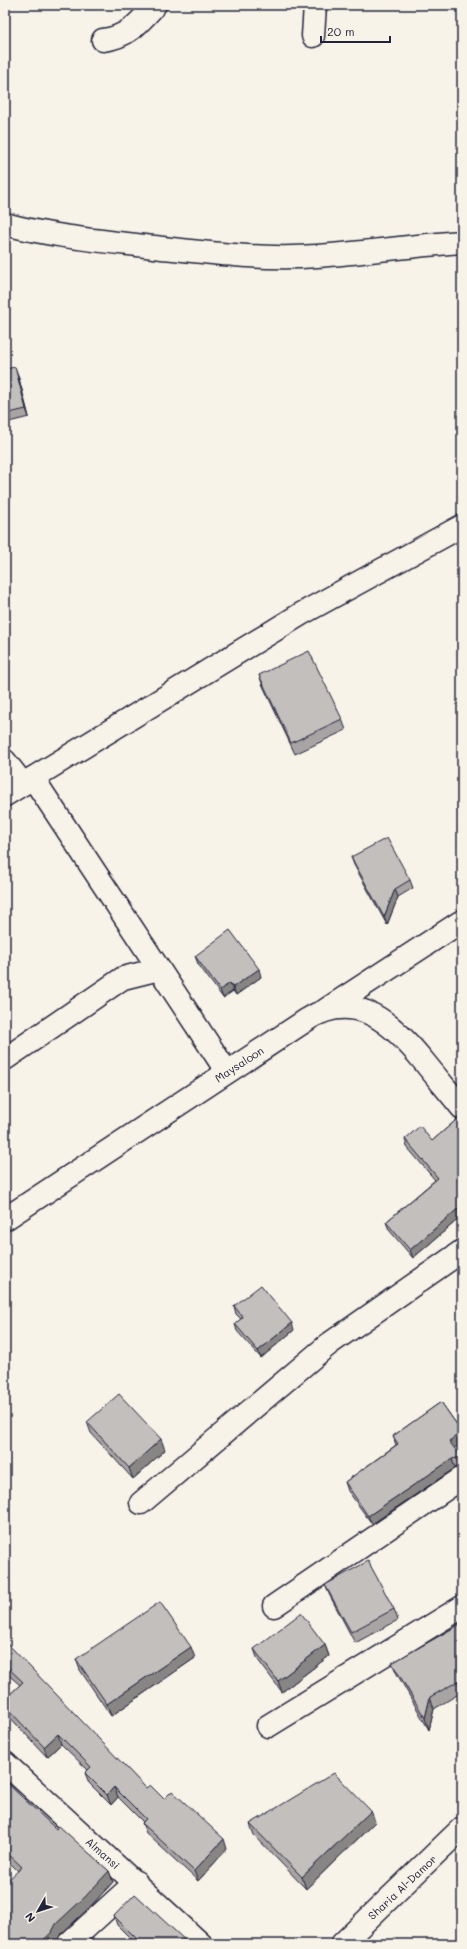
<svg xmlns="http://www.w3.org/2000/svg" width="467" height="1949" viewBox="0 0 467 1949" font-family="Mali,sans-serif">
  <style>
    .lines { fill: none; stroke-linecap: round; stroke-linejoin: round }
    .minor-casing { stroke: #22223b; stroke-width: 25 }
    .minor { stroke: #f7f3e8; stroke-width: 22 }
    .wall { fill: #a7a4a3; stroke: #22223b }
    .shaded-wall { fill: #888684; stroke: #22223b }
    .building { fill: #c2bfbd; stroke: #22223b }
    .labels { text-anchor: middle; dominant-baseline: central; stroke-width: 3.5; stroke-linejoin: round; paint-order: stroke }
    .street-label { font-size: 11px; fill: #22223b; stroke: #f7f3e8 }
  </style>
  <rect width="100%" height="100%" fill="#f7f3e8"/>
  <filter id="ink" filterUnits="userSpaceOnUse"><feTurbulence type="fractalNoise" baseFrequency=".025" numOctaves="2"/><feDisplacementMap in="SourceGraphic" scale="8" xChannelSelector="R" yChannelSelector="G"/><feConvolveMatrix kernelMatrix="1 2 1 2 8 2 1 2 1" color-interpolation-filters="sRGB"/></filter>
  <g filter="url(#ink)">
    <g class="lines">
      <defs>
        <g id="minor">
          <path d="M 313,36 L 315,5"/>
          <path d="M 103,40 C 128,37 139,23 155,5"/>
          <path d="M 5,224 C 53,237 105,241 154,247 C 209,253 263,260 317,256 C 366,253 414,245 462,242"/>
          <path d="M 5,761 L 23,784"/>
          <path d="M 33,778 L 227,1072"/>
          <path d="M 5,795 L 301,614 L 462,526"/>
          <path d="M 327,1009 L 462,921"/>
          <path d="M 5,1059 L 123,978 L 159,969"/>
          <path d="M 5,1219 L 308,1019 C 358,988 395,1026 425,1063 C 437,1078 450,1093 462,1108"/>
          <path d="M 141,1503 L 329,1344 L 462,1251"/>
          <path d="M 274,1606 L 462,1478"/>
          <path d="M 268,1726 L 462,1607"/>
          <path d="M 5,1763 L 201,1944"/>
          <path d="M 68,1944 L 136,1882"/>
          <path d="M 342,1944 L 462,1828"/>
        </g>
      </defs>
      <use href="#minor" class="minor-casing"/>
      <use href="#minor" class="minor"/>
    </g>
    <g class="wall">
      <path d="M 5,369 L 18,375 L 29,417 L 5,423 Z"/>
      <path d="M 259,675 L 342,719 L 346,730 L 295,754 L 263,686 Z"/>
      <path d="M 351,857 L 410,880 L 413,888 L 398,897 L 387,925 L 354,865 Z"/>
      <path d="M 195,956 L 261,977 L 236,995 L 233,991 L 223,998 L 198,964 Z"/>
      <path d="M 462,1115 L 462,1216 L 413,1258 L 389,1230 L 386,1222 L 435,1180 L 407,1147 L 405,1139 L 432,1141 Z"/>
      <path d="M 234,1306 L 294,1330 L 261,1358 L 237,1331 L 235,1324 L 241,1319 L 236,1314 Z"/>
      <path d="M 441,1402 L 462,1432 L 462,1443 L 454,1448 L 461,1457 L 462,1460 L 462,1466 L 455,1468 L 372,1524 L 348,1491 L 345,1482 L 396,1445 L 393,1436 Z"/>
      <path d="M 87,1422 L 165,1450 L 133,1479 L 91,1433 Z"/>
      <path d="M 325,1585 L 394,1609 L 398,1620 L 355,1643 L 330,1596 Z"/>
      <path d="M 462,1623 L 462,1692 L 434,1709 L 429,1730 L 397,1674 L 392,1663 Z"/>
      <path d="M 325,1645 L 329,1656 L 282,1692 L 258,1660 L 254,1649 Z"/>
      <path d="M 5,1647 L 146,1788 L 164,1799 L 227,1849 L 198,1881 L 146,1833 L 142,1823 L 143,1822 L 118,1797 L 111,1805 L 89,1783 L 85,1773 L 88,1770 L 61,1744 L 47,1757 L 5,1712 L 5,1699 L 20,1685 L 5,1672 Z"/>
      <path d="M 195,1658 L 111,1716 L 80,1670 L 76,1659 Z"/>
      <path d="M 5,1781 L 56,1829 L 109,1871 L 113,1882 L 89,1908 L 60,1935 L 55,1944 L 5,1944 L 18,1871 L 5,1858 Z"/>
      <path d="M 371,1811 L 375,1822 L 306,1889 L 254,1835 L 250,1824 Z"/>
      <path d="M 114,1916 L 187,1942 L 190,1944 L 136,1944 L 117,1925 Z"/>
    </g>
    <g class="shaded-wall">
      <path d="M 15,367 L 18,375 L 29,417 L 26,409 Z"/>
      <path d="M 395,889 L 398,897 L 387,925 L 384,917 Z"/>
      <path d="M 259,969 L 261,977 L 236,995 L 233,987 Z"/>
      <path d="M 230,983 L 233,991 L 223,998 L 220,990 Z"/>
      <path d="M 461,1206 L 462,1210 L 462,1216 L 413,1258 L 410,1250 Z"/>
      <path d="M 292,1323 L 294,1330 L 261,1358 L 258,1351 Z"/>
      <path d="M 462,1432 L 462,1443 L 452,1450 L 449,1441 Z"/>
      <path d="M 161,1439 L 165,1450 L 133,1479 L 129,1468 Z"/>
      <path d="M 452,1459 L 455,1468 L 372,1524 L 368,1516 Z"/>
      <path d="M 325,1645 L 329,1656 L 282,1692 L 278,1681 Z"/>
      <path d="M 191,1647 L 195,1658 L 111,1716 L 107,1704 Z"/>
      <path d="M 430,1697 L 434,1709 L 429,1730 L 425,1718 Z"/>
      <path d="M 58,1734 L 61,1744 L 47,1757 L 44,1747 Z"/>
      <path d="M 114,1787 L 118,1797 L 111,1805 L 107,1795 Z"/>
      <path d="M 371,1811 L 375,1822 L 306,1889 L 302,1877 Z"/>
      <path d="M 224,1839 L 227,1849 L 198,1881 L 194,1871 Z"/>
      <path d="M 109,1871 L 113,1882 L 89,1908 L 60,1935 L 56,1944 L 39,1944 L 56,1924 Z"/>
    </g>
    <g class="building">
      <path d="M 15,367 L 26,409 L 5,414 L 5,369 Z"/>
      <path d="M 309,651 L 342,719 L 291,743 L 259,675 Z"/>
      <path d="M 387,838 L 410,880 L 395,889 L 384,917 L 351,857 Z"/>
      <path d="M 230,930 L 259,969 L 233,987 L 230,983 L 220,990 L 195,956 Z"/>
      <path d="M 462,1115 L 462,1208 L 461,1206 L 410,1250 L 386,1222 L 438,1178 L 405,1139 L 420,1126 L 432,1141 Z"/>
      <path d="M 261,1285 L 292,1323 L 258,1351 L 235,1324 L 243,1317 L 234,1306 Z"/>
      <path d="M 119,1394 L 161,1439 L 129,1468 L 87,1422 Z"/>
      <path d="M 441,1402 L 462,1432 L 449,1441 L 461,1457 L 452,1459 L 368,1516 L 345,1482 L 398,1444 L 393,1436 Z"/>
      <path d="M 368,1561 L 394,1609 L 351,1632 L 325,1585 Z"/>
      <path d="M 160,1602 L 191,1647 L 107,1704 L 76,1659 Z"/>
      <path d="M 301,1613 L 325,1645 L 278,1681 L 254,1649 Z"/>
      <path d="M 462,1623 L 462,1679 L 430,1697 L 425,1718 L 392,1663 Z"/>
      <path d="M 8,1644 L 146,1788 L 150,1785 L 164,1799 L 172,1791 L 224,1839 L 194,1871 L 142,1823 L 146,1819 L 114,1787 L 107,1795 L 85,1773 L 91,1767 L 58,1734 L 44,1747 L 5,1706 L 5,1699 L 23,1682 L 5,1665 L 5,1647 Z"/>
      <path d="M 334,1773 L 371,1811 L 302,1877 L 250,1824 Z"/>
      <path d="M 5,1781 L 56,1829 L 59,1826 L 109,1871 L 85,1897 L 56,1924 L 52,1932 L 39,1944 L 5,1944 L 5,1883 L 22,1867 L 5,1851 Z"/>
      <path d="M 135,1894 L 187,1942 L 190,1944 L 142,1944 L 114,1916 Z"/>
    </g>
  </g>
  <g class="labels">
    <g class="street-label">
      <text transform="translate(239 1064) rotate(-33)">Maysaloon</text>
      <text transform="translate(103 1853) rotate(42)">Almansi</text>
      <text transform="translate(402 1887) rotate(-43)">Sharia Al-Damor</text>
    </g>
  </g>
  <rect width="467" height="1949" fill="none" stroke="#f7f3e8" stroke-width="20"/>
  <rect x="10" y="10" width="447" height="1929" fill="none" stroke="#22223b" stroke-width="1.5" filter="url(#ink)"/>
  <g transform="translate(38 1911) rotate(231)" stroke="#f7f3e8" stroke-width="3" paint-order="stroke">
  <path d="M0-3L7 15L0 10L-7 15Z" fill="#22223b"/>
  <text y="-6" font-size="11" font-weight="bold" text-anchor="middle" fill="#22223b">N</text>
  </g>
  <path d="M321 36v6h69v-6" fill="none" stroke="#22223b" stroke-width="2"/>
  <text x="327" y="36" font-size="12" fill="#22223b" stroke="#f7f3e8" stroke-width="3" paint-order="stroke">20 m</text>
</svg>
